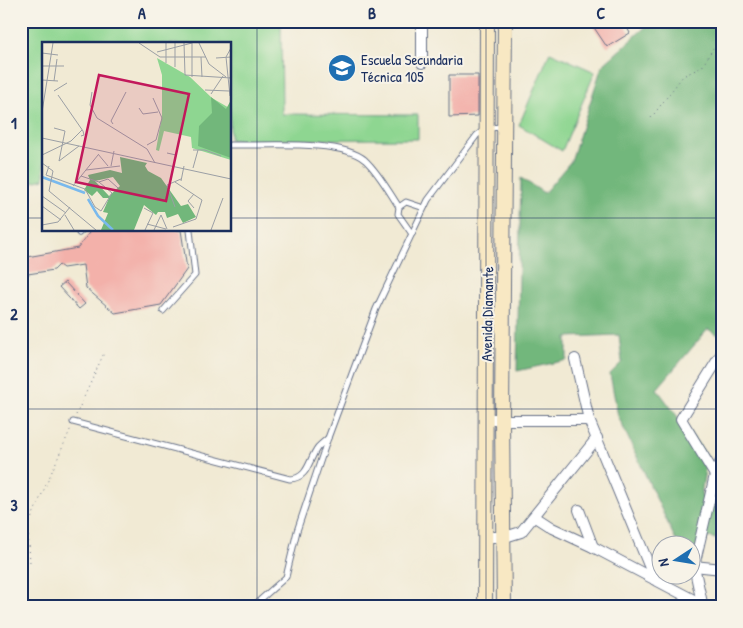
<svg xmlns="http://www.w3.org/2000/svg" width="743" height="628" viewBox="0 0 743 628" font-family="'Patrick Hand',sans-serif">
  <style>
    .green { fill: #8ed691; stroke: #548278 }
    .forest { fill: #72b77b; stroke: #46736c }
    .building { fill: #f3b1aa }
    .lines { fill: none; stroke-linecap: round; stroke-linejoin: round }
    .service-casing { stroke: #667087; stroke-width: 7 }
    .minor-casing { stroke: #667087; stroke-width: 12 }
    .secondary-casing { stroke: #667087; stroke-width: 16 }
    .path { stroke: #667087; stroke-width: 1; stroke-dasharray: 1 4; stroke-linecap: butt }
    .service { stroke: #fff; stroke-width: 5 }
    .minor { stroke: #fff; stroke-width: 10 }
    .secondary { stroke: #f8e8c3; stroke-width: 14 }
    .grid { fill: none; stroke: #1b2f5e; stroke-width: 1; stroke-opacity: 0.55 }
    .labels { text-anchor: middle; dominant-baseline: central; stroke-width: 4; stroke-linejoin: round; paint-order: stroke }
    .poi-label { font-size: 15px; fill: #1b2f5e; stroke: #f7f3e8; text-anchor: start }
    .street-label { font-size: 15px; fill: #1b2f5e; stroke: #f7f3e8 }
    .inset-river { fill: none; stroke: #79b9ed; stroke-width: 2.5 }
    .inset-road { fill: none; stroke: #9b9fa5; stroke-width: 1 }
    .view { fill: #c2185b; fill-opacity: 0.15; stroke: #c2185b; stroke-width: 2.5 }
    .inset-edge { fill: none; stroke: #1b2f5e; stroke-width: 2.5 }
    .neatline { fill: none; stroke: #1b2f5e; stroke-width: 2 }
    .grid-label { font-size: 16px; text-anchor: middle; font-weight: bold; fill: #1b2f5e }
  </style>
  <rect width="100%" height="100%" fill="#f7f3e8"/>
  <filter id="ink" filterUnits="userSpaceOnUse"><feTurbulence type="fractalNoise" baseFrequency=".02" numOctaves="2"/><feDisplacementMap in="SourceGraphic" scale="10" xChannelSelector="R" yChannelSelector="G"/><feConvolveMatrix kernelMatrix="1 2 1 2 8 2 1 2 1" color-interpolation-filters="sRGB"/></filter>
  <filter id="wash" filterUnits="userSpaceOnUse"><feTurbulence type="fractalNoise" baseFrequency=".0096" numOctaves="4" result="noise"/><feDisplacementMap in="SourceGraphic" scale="20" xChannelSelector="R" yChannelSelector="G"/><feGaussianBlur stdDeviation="1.12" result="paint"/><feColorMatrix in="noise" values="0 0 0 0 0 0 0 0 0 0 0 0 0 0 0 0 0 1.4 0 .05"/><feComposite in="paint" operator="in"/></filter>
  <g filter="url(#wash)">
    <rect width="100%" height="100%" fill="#f1ead4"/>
    <g class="green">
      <path d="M 21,21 L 281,21 L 282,114 L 418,115 L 418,139 L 230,140 L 230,44 L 44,44 L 44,179 L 21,185 Z"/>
      <path d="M 550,52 L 595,72 L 562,151 L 519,125 Z"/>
    </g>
    <path class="forest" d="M 652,21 L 722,21 L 722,338 L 708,329 L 657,389 L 707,456 L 701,496 L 716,502 L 722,492 L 722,541 L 709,537 L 691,552 L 690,546 L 678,545 L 618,416 L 610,374 L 622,362 L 619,335 L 567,337 L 567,360 L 517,371 L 521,178 L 544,193 L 571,161 L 602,66 Z"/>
    <g id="blocks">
      <g class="building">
        <path d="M 600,21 L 623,21 L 630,33 L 607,47 L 593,26 Z"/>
        <path d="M 449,75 L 478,75 L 478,116 L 449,117 Z"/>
        <path d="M 91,230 L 181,230 L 187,269 L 161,305 L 115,313 L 86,288 L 83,265 L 63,268 L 59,265 L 54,270 L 21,275 L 21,258 L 78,248 Z"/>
        <path d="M 65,282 L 85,304 L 79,309 L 59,287 Z"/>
      </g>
    </g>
  </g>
  <g filter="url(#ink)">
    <use href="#blocks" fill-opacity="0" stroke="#667087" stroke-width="1"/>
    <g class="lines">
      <defs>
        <g id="service">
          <path d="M 230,145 C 263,146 341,139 365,160 C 379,173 389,192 399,207"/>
          <path d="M 79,233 L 82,230"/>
          <path d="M 412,234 L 398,214 L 399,207 L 406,202 L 424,208"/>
          <path d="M 163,311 L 195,275 L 190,230"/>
          <path d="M 73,422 L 290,479 C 309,478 308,460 318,447 C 321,444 325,441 328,438"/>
          <path d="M 252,607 L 286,577 L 297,531 L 328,438 L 376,309 L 428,200 L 477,135 L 487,128 L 503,127"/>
        </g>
        <g id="minor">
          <path d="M 422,21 L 422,63"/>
          <path d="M 575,359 L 589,420 L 655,580"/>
          <path d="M 486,418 L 502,420 L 589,420"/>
          <path d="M 715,475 L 681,419 L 722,353"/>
          <path d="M 579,510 L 593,547"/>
          <path d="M 535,517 L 552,528 L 593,547 L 707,607"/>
          <path d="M 486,537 L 505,537 L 521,532 L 597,438"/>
          <path d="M 694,566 L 722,569"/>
          <path d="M 702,603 L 694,566 L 715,475 L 722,459"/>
        </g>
        <g id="secondary">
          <path d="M 485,607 L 487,21"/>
          <path d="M 504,607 L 502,420 L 505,21"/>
        </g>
      </defs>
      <use href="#service" class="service-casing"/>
      <use href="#minor" class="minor-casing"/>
      <use href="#secondary" class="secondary-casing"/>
      <g class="path">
        <path d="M 651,118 L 683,76 L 702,67 L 722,33"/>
        <path d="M 76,415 L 104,353"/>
        <path d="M 21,505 L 28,504"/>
        <path d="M 21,527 L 27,526"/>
        <path d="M 21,563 L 30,563 L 28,526 L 71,428"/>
      </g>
      <use href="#service" class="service"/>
      <use href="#minor" class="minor"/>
      <use href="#secondary" class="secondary"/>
    </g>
  </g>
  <path class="grid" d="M 257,21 L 257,607M 486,21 L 486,607M 21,218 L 44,218M 230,218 L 722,218M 21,409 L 722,409"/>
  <defs>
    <symbol id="school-disc" viewBox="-11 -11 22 22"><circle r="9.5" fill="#1f6fb2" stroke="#f7f3e8"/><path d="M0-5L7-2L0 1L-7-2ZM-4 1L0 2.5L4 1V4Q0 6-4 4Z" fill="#fff"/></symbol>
  </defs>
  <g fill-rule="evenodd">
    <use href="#school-disc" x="326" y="52" width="32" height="32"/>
  </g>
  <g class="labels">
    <g class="poi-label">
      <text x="361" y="59">Escuela Secundaria<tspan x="361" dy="17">Técnica 105</tspan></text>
    </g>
    <g class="street-label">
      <text transform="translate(487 314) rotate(-89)">Avenida Diamante</text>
    </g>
  </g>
  <g transform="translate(42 42)">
    <rect width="189" height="189" fill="#f1ead4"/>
    <path d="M 115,16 L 148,35 L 170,56 L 189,67 L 189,118 L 150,106 L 149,95 L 122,89 L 117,109 L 114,108 L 120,73 L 120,33 Z" fill="#8ed691"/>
    <path d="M 169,55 L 184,67 L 189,58 L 189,116 L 156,104 L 157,84 L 170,71 ZM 78,115 L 105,121 L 103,124 L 106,129 L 119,136 L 139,164 L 146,162 L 154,175 L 141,181 L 136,172 L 125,176 L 123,170 L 116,170 L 114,173 L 102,163 L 92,188 L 59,188 L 66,171 L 61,170 L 67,156 L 61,156 L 55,149 L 50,154 L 42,148 L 48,138 L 46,133 L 68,128 L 80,131 ZM 71,135 L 78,144 L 67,154 L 53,139 Z" fill="#72b77b" fill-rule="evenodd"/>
    <path class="inset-river" d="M 0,135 L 43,151M 46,157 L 56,174 L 71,188"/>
    <path class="inset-road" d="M 97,1 L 118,15 L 164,15M 142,1 L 143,33 L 189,36M 150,1 L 150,35M 157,1 L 167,22 L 184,35M 115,10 L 150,1M 0,11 L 16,13M 159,15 L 160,35M 174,16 L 189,15M 124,21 L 124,1M 0,24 L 22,24M 133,25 L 133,1M 0,38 L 16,39M 12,39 L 15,17M 163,48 L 187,49M 12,49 L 25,41M 50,50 L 48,63 L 55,76 L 105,107 L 113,121M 169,52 L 181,34M 16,53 L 41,89 L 42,93 L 39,94M 188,54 L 184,15 L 189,6M 97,66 L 101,72 L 116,70M 0,70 L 11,1M 71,82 L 69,79 L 84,50M 12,86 L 23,89 L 17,119 L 37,104M 0,96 L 189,137M 105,103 L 114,98 L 120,76 L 111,56M 151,108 L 163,108 L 179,114M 125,111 L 134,113 L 132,122M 56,112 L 66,124M 0,113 L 29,99 L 40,88M 0,121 L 11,129 L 7,149 L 54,188M 7,124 L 4,133 L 43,147 L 53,165 L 59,169 L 70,151 L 57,140 L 39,134M 69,124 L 72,109M 151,126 L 156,108M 44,128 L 78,124M 139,139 L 142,124M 57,140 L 66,137 L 76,146M 133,140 L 160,158M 31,144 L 56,113M 152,152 L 146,159 L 152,166M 0,154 L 24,171M 0,164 L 19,178M 133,165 L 125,143 L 139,137M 102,166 L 111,171 L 103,188M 23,173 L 32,188M 119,173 L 125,187M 105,182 L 124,187M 0,183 L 16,180 L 28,165M 131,185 L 154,177 L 160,158M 112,188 L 119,173M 169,188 L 181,156"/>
    <path class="view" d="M 57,33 L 147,52 L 124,159 L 34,140 Z"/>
    <rect width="189" height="189" class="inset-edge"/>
  </g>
  <rect width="743" height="628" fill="none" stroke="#f7f3e8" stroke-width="55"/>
  <g transform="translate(676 560) rotate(258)"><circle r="24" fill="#f7f3e8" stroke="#9fa5b1"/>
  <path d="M0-4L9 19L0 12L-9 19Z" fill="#1f6fb2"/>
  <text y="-8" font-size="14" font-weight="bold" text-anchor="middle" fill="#1b2f5e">N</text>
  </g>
  <rect x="28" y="28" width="688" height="572" class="neatline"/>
  <g class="grid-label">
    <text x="142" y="19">A</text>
    <text x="372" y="19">B</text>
    <text x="601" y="19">C</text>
    <text x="14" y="129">1</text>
    <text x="14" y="320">2</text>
    <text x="14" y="511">3</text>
  </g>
</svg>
